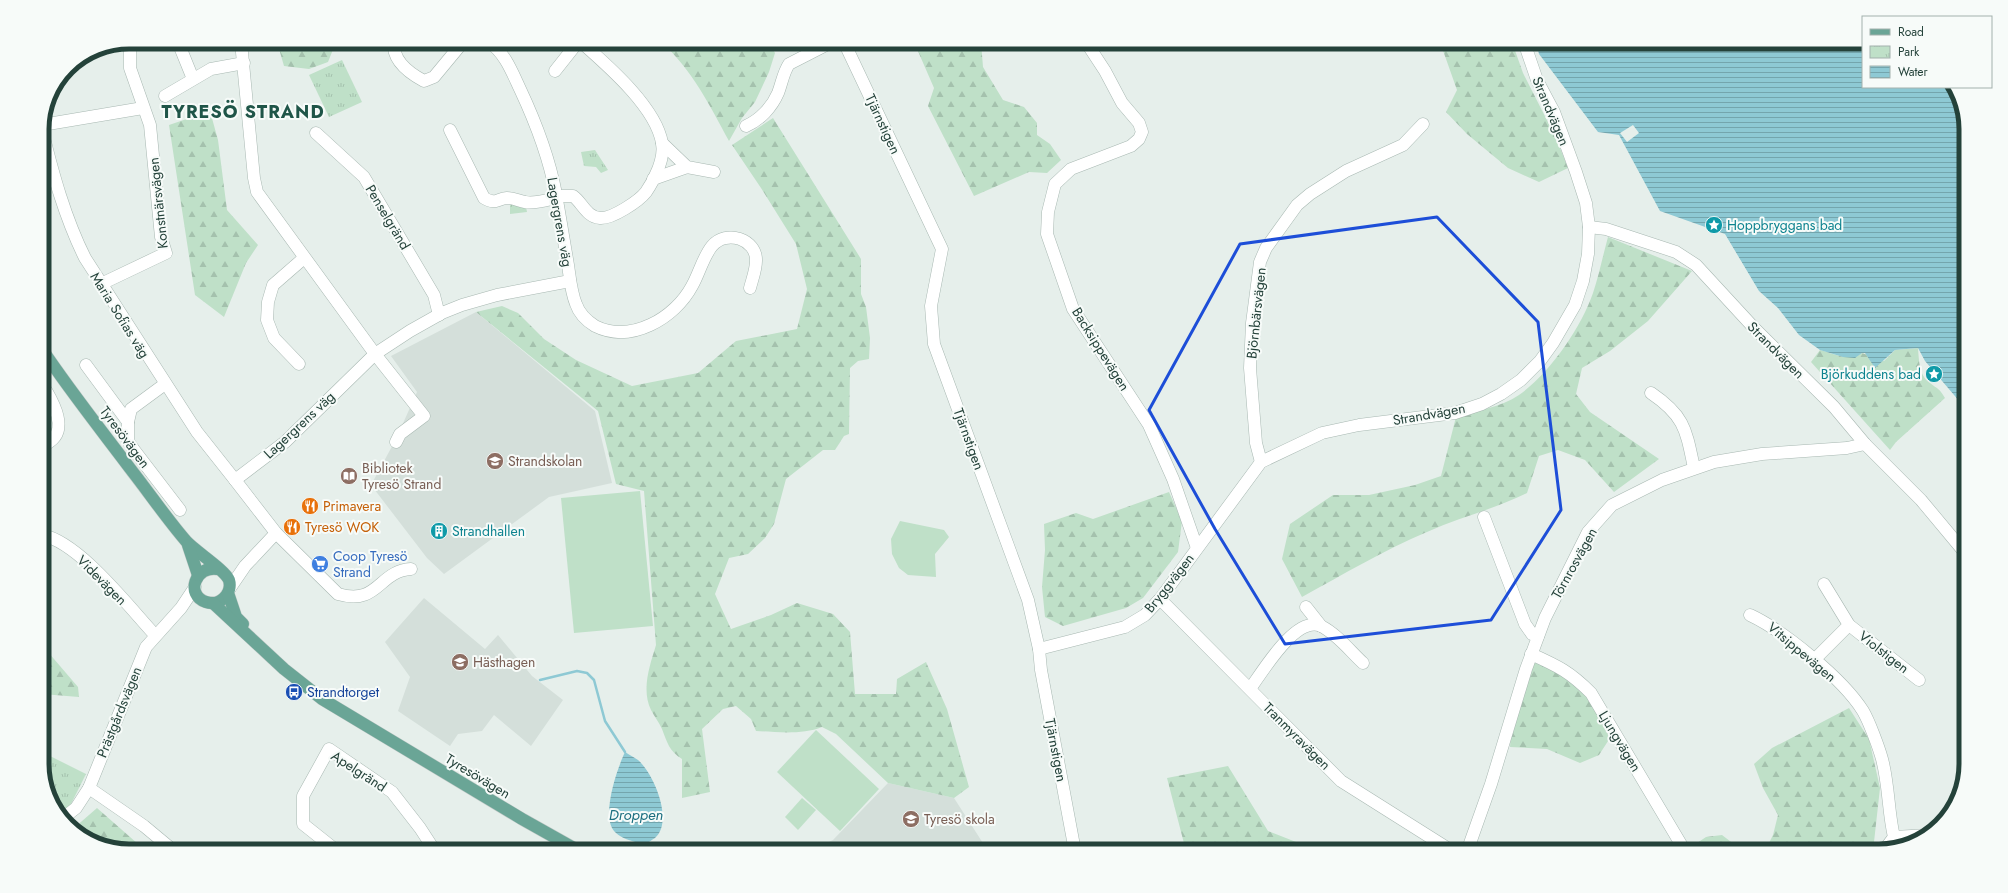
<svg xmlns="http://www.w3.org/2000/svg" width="2008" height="893" viewBox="0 0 2008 893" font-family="Jost,sans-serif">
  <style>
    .built { fill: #d4dfda }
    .green { fill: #bfe0c8 }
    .forest { fill: url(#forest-firs) }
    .park { fill: url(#park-tufts) }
    .water { fill: url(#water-rules) }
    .pier { fill: #e6efeb }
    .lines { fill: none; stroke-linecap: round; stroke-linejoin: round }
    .stream { stroke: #8ec9d4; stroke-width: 2.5 }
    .minor-casing { stroke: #a8b8b2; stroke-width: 13 }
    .major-casing { stroke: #c2cac8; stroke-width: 13 }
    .minor { stroke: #fff; stroke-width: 12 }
    .major { stroke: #6aa596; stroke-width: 12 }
    .marked { fill: none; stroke: #1d4ed8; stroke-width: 3; stroke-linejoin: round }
    .labels { text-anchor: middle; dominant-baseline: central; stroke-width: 4; stroke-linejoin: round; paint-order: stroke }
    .street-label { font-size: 14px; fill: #24423a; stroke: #f7fbf9 }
    .culture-label { font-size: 14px; fill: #0d838f; stroke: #f7fbf9; text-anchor: start }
    .education-label { font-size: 14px; fill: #785e54; stroke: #f7fbf9; text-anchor: start }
    .food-label { font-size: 14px; fill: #c56008; stroke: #f7fbf9; text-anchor: start }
    .shop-label { font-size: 14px; fill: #366cbe; stroke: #f7fbf9; text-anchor: start }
    .transit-label { font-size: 14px; fill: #164399; stroke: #f7fbf9; text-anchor: start }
    .water-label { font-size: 15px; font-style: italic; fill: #1c6f80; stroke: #f7fbf9 }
    .district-label { font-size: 18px; font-weight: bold; letter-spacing: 1px; fill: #1f5548; stroke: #f7fbf9 }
    .rim { fill: none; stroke: #24423a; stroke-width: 5 }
  </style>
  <defs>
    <pattern id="forest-firs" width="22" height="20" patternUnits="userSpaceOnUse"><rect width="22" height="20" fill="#bfe0c8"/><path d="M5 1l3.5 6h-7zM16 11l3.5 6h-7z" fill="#a4c1ad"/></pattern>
    <pattern id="park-tufts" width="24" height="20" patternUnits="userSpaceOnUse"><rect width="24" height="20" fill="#bfe0c8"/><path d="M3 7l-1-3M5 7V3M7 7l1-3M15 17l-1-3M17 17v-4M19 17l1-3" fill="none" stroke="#a4c1ad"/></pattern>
    <pattern id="water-rules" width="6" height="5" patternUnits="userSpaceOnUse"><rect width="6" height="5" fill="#8ec9d4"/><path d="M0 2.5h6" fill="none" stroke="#74a5ad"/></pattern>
  </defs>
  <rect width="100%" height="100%" fill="#e6efeb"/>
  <g class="built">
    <path d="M 476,312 L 595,411 L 612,483 L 549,497 L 444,574 L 427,558 L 371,485 L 396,439 L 417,392 L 391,356 Z"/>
    <path d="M 424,598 L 485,649 L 498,635 L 532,676 L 563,700 L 531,746 L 494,715 L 482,731 L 458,734 L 450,746 L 398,711 L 410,677 L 385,642 Z"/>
    <path d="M 888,783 L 954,798 L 988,851 L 809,851 L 833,840 Z"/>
  </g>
  <g class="green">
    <path d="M 640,491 L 653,626 L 574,633 L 561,498 Z"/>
    <path d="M 900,521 L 944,530 L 949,537 L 935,554 L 936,577 L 908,575 L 899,568 L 892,554 L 891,539 Z"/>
    <path d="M 816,730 L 879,789 L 840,831 L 777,772 Z"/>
    <path d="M 802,798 L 816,810 L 798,830 L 785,817 Z"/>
  </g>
  <g class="forest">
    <path d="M 277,42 L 336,42 L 328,62 L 309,69 L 284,66 Z"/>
    <path d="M 661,42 L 769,42 L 775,53 L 769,72 L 755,102 L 742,118 L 729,141 C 710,106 692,69 661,42 Z"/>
    <path d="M 914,42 L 981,42 L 983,67 L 1003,100 L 1024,107 L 1037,123 L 1037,135 L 1050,144 L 1061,160 L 1047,173 L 1029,172 L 974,196 L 928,106 L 934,88 Z"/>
    <path d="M 1440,42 L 1512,42 L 1523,73 L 1556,138 L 1568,168 L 1539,182 L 1508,168 L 1467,134 L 1446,112 L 1457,90 Z"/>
    <path d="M 210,111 L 218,140 L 227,210 L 258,245 L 246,263 L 224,317 L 195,295 L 169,125 Z"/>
    <path d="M 773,118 L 861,259 L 861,294 L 866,307 L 870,338 L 869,359 L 858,361 L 850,368 L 849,434 L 844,436 L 835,450 L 823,450 L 786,479 L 774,524 L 765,538 L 748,554 L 729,558 L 715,594 L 731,629 L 771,615 L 797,603 L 833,614 L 850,632 L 855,694 L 896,694 L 897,679 L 926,662 L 947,709 L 969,787 L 954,798 L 888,783 L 836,734 L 822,727 C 802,735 777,732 756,731 L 751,719 L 736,706 L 723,709 L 702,729 L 710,792 L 682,798 L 682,759 C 669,751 667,742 662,729 C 659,722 654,716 651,710 C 641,689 650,665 656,645 L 644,491 L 616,484 L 598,411 L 476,312 L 502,306 L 518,313 L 544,339 L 576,360 L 632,386 L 698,373 L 736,341 L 797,329 L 807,289 L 796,244 L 761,188 L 732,145 Z"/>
    <path d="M 1608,237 L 1692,271 L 1648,321 L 1610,351 L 1582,368 L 1576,394 L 1590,412 L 1659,459 L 1614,492 L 1585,460 L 1558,450 L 1539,456 L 1527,493 C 1495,509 1460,517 1427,532 C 1384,550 1344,574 1302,597 L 1282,559 L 1290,524 L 1333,495 L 1369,495 L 1415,485 L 1441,476 L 1456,417 C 1476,411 1501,407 1519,395 C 1549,374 1581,328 1593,293 C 1599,275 1603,255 1608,237 Z"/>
    <path d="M 1918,348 C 1919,360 1919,376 1930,383 C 1939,390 1939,388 1945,398 L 1896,442 L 1890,450 L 1811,362 L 1820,350 C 1835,354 1848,362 1862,353 L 1884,361 L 1895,350 Z"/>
    <path d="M 1169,492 L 1182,521 L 1178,552 L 1143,598 L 1126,608 L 1063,626 L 1045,617 L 1042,587 L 1045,550 L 1044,524 L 1076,513 L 1093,519 Z"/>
    <path d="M 42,645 L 78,687 L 79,697 L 42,694 Z"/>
    <path d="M 1531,661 L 1565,674 L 1586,693 L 1610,738 L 1599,755 L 1580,763 L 1547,749 L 1510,747 L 1512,719 Z"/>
    <path d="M 1849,708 L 1869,739 L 1880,788 L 1873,851 L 1765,851 L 1773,835 L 1778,815 L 1763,788 L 1754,764 L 1772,748 Z"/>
    <path d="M 1228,766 L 1268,831 L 1319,851 L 1186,851 L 1167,778 Z"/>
    <path d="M 97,808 L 146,851 L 129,851 L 96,844 L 74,828 Z"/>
    <path d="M 1722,835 L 1739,848 L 1754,851 L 1702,851 L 1697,843 L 1706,837 Z"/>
  </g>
  <g class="park">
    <path d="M 342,60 L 362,102 L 329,117 L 309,75 Z"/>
    <path d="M 595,150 L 608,170 L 601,173 L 596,167 L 584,166 L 581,152 Z"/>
    <path d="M 510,203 L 526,207 L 527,212 L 510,214 Z"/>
    <path d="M 42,752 L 86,774 L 70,806 L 60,816 L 42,770 Z"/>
  </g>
  <g class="water">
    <path d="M 1536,42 L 1863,42 L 1863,87 L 1954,87 L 1966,123 L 1966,409 L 1925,361 L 1918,348 L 1895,350 L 1875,368 L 1865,353 L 1862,353 L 1855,358 L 1843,357 L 1820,350 L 1799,335 L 1778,308 L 1759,291 L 1725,234 L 1660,211 L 1619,135 L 1598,132 L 1539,54 Z"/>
    <path d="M 625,752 C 629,755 634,757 638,760 C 654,774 674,821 655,838 C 652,840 648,842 645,845 C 634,841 618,839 612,828 C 603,811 617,769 625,752 Z"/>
  </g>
  <path class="pier" d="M 1633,125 L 1639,133 L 1627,142 L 1620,133 Z"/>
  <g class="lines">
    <path class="stream" d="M 540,680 L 577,671 L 587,673 L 594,680 L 605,721 L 625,752"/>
    <defs>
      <g id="minor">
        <path d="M 178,42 L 193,79"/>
        <path d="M 241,42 L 254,178 L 257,192 L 375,354 L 424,416 L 400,434 L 396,442"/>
        <path d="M 394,42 C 392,60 409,73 424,81 L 434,77 L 463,42"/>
        <path d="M 489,42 C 505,53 512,72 520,89 C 536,123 549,157 556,194 C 560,218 564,242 568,265 C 570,278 571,292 576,304 C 579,313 587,321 595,326 C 631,344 675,318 692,286 C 699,274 703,257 712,246 C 726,229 757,239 756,261 C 756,270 752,280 750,288"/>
        <path d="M 844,42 L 942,249 L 931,306 L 934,344 L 1028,600 L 1039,649 L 1041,670 L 1075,851"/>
        <path d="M 1086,42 L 1105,71 L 1122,103 L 1139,123 L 1142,132 L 1139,139 L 1131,146 L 1071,169 L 1055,184 L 1048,212 L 1047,234 L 1073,309 L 1149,425 L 1173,479 L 1197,548"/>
        <path d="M 555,71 L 578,42"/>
        <path d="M 165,96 L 211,69 L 244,63"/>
        <path d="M 42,125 L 143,108"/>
        <path d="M 746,126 C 760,120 772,107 778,93 C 782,83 783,73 789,64 L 832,42"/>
        <path d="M 42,130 C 53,174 65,218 85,258 L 197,432 L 235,480"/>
        <path d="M 450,130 L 484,198 C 496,205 496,199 507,198 C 514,198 519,201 525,202 C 535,204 547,200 556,198"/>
        <path d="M 316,133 L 364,177 L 434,295 L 439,315"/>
        <path d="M 662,143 L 687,167 L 714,172"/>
        <path d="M 653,179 L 687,167"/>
        <path d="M 556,196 L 573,196 C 582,202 586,217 600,218 C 612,219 639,201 646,192 C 655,179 665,158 662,143 C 656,107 607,65 581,42"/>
        <path d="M 1589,227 L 1606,229 L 1676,252 L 1696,265 L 1755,329 L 1834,407 L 1865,444 L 1921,500 L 1966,554"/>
        <path d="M 101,284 L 166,253 L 161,237 L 150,125 L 130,68 L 130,42"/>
        <path d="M 299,364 L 274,338 L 267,320 L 268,302 L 273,285 L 304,258"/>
        <path d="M 86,365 L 128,422 L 128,441 L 134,450 L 180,510"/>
        <path d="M 42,384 C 51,398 67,425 53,439 C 50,442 45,445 42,447"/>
        <path d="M 1651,393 C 1685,416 1686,430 1694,468"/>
        <path d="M 128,422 L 131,409 L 165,384"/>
        <path d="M 1261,462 L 1256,443 L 1250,368 L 1252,323 L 1260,262 L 1266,248 L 1297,205 L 1310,194 L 1346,171 L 1403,145 L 1423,124"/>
        <path d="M 1484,517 L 1525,624 L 1532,634 L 1538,636"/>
        <path d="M 42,535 C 79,542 129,607 155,635"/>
        <path d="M 411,569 C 378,571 379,606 338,594 L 276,533 L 235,480 L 285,442 L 375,354 L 410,331 L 442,313 L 462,305 L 497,295 L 570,281"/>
        <path d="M 230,588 L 245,566 L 276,533"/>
        <path d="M 1160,599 L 1341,781 L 1452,851"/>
        <path d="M 1306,607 L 1321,626"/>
        <path d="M 1750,615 C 1784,631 1843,679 1863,711 C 1869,721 1879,748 1882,759 C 1889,785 1888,812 1894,837 L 1885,849"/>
        <path d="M 1849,625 L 1919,680"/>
        <path d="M 1039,649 L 1125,627 L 1145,615 L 1160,599 L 1261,462 L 1322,433 L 1359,425 L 1455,413 L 1482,404 L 1501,394 L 1521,380 L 1540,361 L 1553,343 L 1575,305 L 1583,281 L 1588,254 L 1589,227 L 1586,203 L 1576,172 L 1554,112 L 1537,80 L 1524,42"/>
        <path d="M 1531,654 C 1558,666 1570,672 1591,693 L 1685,851"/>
        <path d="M 1815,659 L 1849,625 L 1824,584"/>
        <path d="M 1250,689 C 1263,671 1296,615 1321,626 C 1337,634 1350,651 1363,663"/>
        <path d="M 89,788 L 144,826 L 174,851"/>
        <path d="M 62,819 L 76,808 L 89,788 L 146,647 L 181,608 L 195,587"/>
        <path d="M 1894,837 L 1929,835"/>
        <path d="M 337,851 L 303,824 L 303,796 L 329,749 L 392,792 L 420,828 L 435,851"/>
        <path d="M 1465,851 L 1469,846 L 1491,784 L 1526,669 L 1545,618 L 1588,532 L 1612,505 L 1662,480 L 1714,462 L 1762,454 L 1847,448 L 1865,444"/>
      </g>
      <g id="major">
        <path d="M 42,349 C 70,391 102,431 132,471 C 150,494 167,519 186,541 C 195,551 225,570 229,580 C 233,593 220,607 206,602 C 185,595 195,565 218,569"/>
        <path d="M 188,545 L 198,575"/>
        <path d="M 228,593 L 236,617 L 243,624"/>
        <path d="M 213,603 L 284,669 L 322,699 L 522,819 L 579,851"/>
      </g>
    </defs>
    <use href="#minor" class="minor-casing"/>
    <use href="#major" class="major-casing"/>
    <use href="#minor" class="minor"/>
    <use href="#major" class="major"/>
  </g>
  <path class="marked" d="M 1437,217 L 1538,322 L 1561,510 L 1491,620 L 1285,644 L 1215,529 L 1149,410 L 1240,244 Z"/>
  <defs>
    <symbol id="sight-disc" viewBox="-11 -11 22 22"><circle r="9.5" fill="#0f9aa8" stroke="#f7fbf9"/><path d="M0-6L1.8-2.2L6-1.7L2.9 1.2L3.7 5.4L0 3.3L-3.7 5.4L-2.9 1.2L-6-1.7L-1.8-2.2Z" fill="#fff"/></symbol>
    <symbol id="school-disc" viewBox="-11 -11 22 22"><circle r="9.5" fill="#8d6e63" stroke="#f7fbf9"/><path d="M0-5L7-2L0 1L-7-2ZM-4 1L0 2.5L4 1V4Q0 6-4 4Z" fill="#fff"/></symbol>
    <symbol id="library-disc" viewBox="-11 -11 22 22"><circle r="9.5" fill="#8d6e63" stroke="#f7fbf9"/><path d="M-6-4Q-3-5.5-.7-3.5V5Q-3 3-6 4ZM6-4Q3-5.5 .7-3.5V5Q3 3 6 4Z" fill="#fff"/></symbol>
    <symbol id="restaurant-disc" viewBox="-11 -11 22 22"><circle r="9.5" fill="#e8710a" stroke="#f7fbf9"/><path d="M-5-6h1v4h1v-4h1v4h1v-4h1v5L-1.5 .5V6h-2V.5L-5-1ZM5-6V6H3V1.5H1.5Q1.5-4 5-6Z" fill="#fff"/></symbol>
    <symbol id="building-disc" viewBox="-11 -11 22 22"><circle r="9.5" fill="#0f9aa8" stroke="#f7fbf9"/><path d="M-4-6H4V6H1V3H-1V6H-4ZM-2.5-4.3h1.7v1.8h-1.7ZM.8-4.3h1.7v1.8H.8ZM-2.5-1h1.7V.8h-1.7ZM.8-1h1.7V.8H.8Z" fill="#fff"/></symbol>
    <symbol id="supermarket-disc" viewBox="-11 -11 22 22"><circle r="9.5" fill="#3f7fe0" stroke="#f7fbf9"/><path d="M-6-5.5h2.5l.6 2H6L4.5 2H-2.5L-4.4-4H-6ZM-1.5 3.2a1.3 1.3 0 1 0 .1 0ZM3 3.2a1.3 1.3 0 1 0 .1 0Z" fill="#fff"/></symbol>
    <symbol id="bus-disc" viewBox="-11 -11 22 22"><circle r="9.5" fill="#1a4fb4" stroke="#f7fbf9"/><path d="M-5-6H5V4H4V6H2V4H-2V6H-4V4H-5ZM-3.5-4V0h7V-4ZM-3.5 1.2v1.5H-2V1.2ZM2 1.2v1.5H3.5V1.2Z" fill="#fff"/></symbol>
  </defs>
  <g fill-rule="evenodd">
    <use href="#sight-disc" x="1704" y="215" width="20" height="20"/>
    <use href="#sight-disc" x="1924" y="364" width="20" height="20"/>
    <use href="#school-disc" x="485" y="451" width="20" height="20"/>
    <use href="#library-disc" x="339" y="466" width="20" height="20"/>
    <use href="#restaurant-disc" x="300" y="496" width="20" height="20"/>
    <use href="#restaurant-disc" x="282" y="517" width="20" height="20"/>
    <use href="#building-disc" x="429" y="521" width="20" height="20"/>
    <use href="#supermarket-disc" x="310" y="554" width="20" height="20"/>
    <use href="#school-disc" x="450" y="652" width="20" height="20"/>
    <use href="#bus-disc" x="284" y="682" width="20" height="20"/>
    <use href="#school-disc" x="901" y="809" width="20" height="20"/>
  </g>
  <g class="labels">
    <g class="street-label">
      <text transform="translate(1551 111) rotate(67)">Strandvägen</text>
      <text transform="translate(883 124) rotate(65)">Tjärnstigen</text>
      <text transform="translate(158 203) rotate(-96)">Konstnärsvägen</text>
      <text transform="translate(388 217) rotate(59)">Penselgränd</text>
      <text transform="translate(560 222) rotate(80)">Lagergrens väg</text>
      <text transform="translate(1256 313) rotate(-84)">Björnbärsvägen</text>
      <text transform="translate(120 315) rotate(58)">Maria Sofias väg</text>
      <text transform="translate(1101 349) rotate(58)">Backsippevägen</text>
      <text transform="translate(1776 350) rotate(45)">Strandvägen</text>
      <text transform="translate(1429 414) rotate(-10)">Strandvägen</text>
      <text transform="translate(299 425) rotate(-43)">Lagergrens väg</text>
      <text transform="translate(125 437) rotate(53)">Tyresövägen</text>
      <text transform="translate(969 439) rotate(70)">Tjärnstigen</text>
      <text transform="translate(1574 563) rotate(-61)">Törnrosvägen</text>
      <text transform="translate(102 580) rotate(45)">Videvägen</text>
      <text transform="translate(1169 583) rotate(-52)">Bryggvägen</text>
      <text transform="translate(1802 652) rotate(40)">Vitsippevägen</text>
      <text transform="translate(1884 652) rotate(38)">Violstigen</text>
      <text transform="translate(119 712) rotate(-68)">Prästgårdsvägen</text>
      <text transform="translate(1297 736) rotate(45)">Tranmyravägen</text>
      <text transform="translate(1620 741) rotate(59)">Ljungvägen</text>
      <text transform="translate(1056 750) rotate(79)">Tjärnstigen</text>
      <text transform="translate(359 771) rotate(33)">Apelgränd</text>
      <text transform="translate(478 776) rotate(31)">Tyresövägen</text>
    </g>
    <g class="culture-label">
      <text x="1727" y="225">Hoppbryggans bad</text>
      <text x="1921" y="374" text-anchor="end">Björkuddens bad</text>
      <text x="452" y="531">Strandhallen</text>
    </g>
    <g class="education-label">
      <text x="508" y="461">Strandskolan</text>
      <text x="362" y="468">Bibliotek<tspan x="362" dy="16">Tyresö Strand</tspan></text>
      <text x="473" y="662">Hästhagen</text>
      <text x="924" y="819">Tyresö skola</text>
    </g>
    <g class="food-label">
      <text x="323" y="506">Primavera</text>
      <text x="305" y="527">Tyresö WOK</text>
    </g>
    <g class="shop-label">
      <text x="333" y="556">Coop Tyresö<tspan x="333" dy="16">Strand</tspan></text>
    </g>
    <g class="transit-label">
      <text x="307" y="692">Strandtorget</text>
    </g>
    <g class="water-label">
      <text x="636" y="815">Droppen</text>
    </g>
    <g class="district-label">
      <text x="243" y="112">TYRESÖ STRAND</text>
    </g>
  </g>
  <path d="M0 0H2008V893H0ZM129 49H1879A80 80 0 0 1 1959 129V764A80 80 0 0 1 1879 844H129A80 80 0 0 1 49 764V129A80 80 0 0 1 129 49Z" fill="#f7fbf9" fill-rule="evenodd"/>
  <path class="rim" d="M129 49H1879A80 80 0 0 1 1959 129V764A80 80 0 0 1 1879 844H129A80 80 0 0 1 49 764V129A80 80 0 0 1 129 49Z"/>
  <rect x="1862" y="16" width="130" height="72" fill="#f7fbf9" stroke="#a3b1ad"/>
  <rect x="1870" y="29" width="20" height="6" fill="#6aa596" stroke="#a3b1ad"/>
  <text x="1898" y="36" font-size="12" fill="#24423a">Road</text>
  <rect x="1870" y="46" width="20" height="12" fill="url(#park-tufts)" stroke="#a3b1ad"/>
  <text x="1898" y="56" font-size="12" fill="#24423a">Park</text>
  <rect x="1870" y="66" width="20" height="12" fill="url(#water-rules)" stroke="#a3b1ad"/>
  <text x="1898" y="76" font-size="12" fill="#24423a">Water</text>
</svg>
